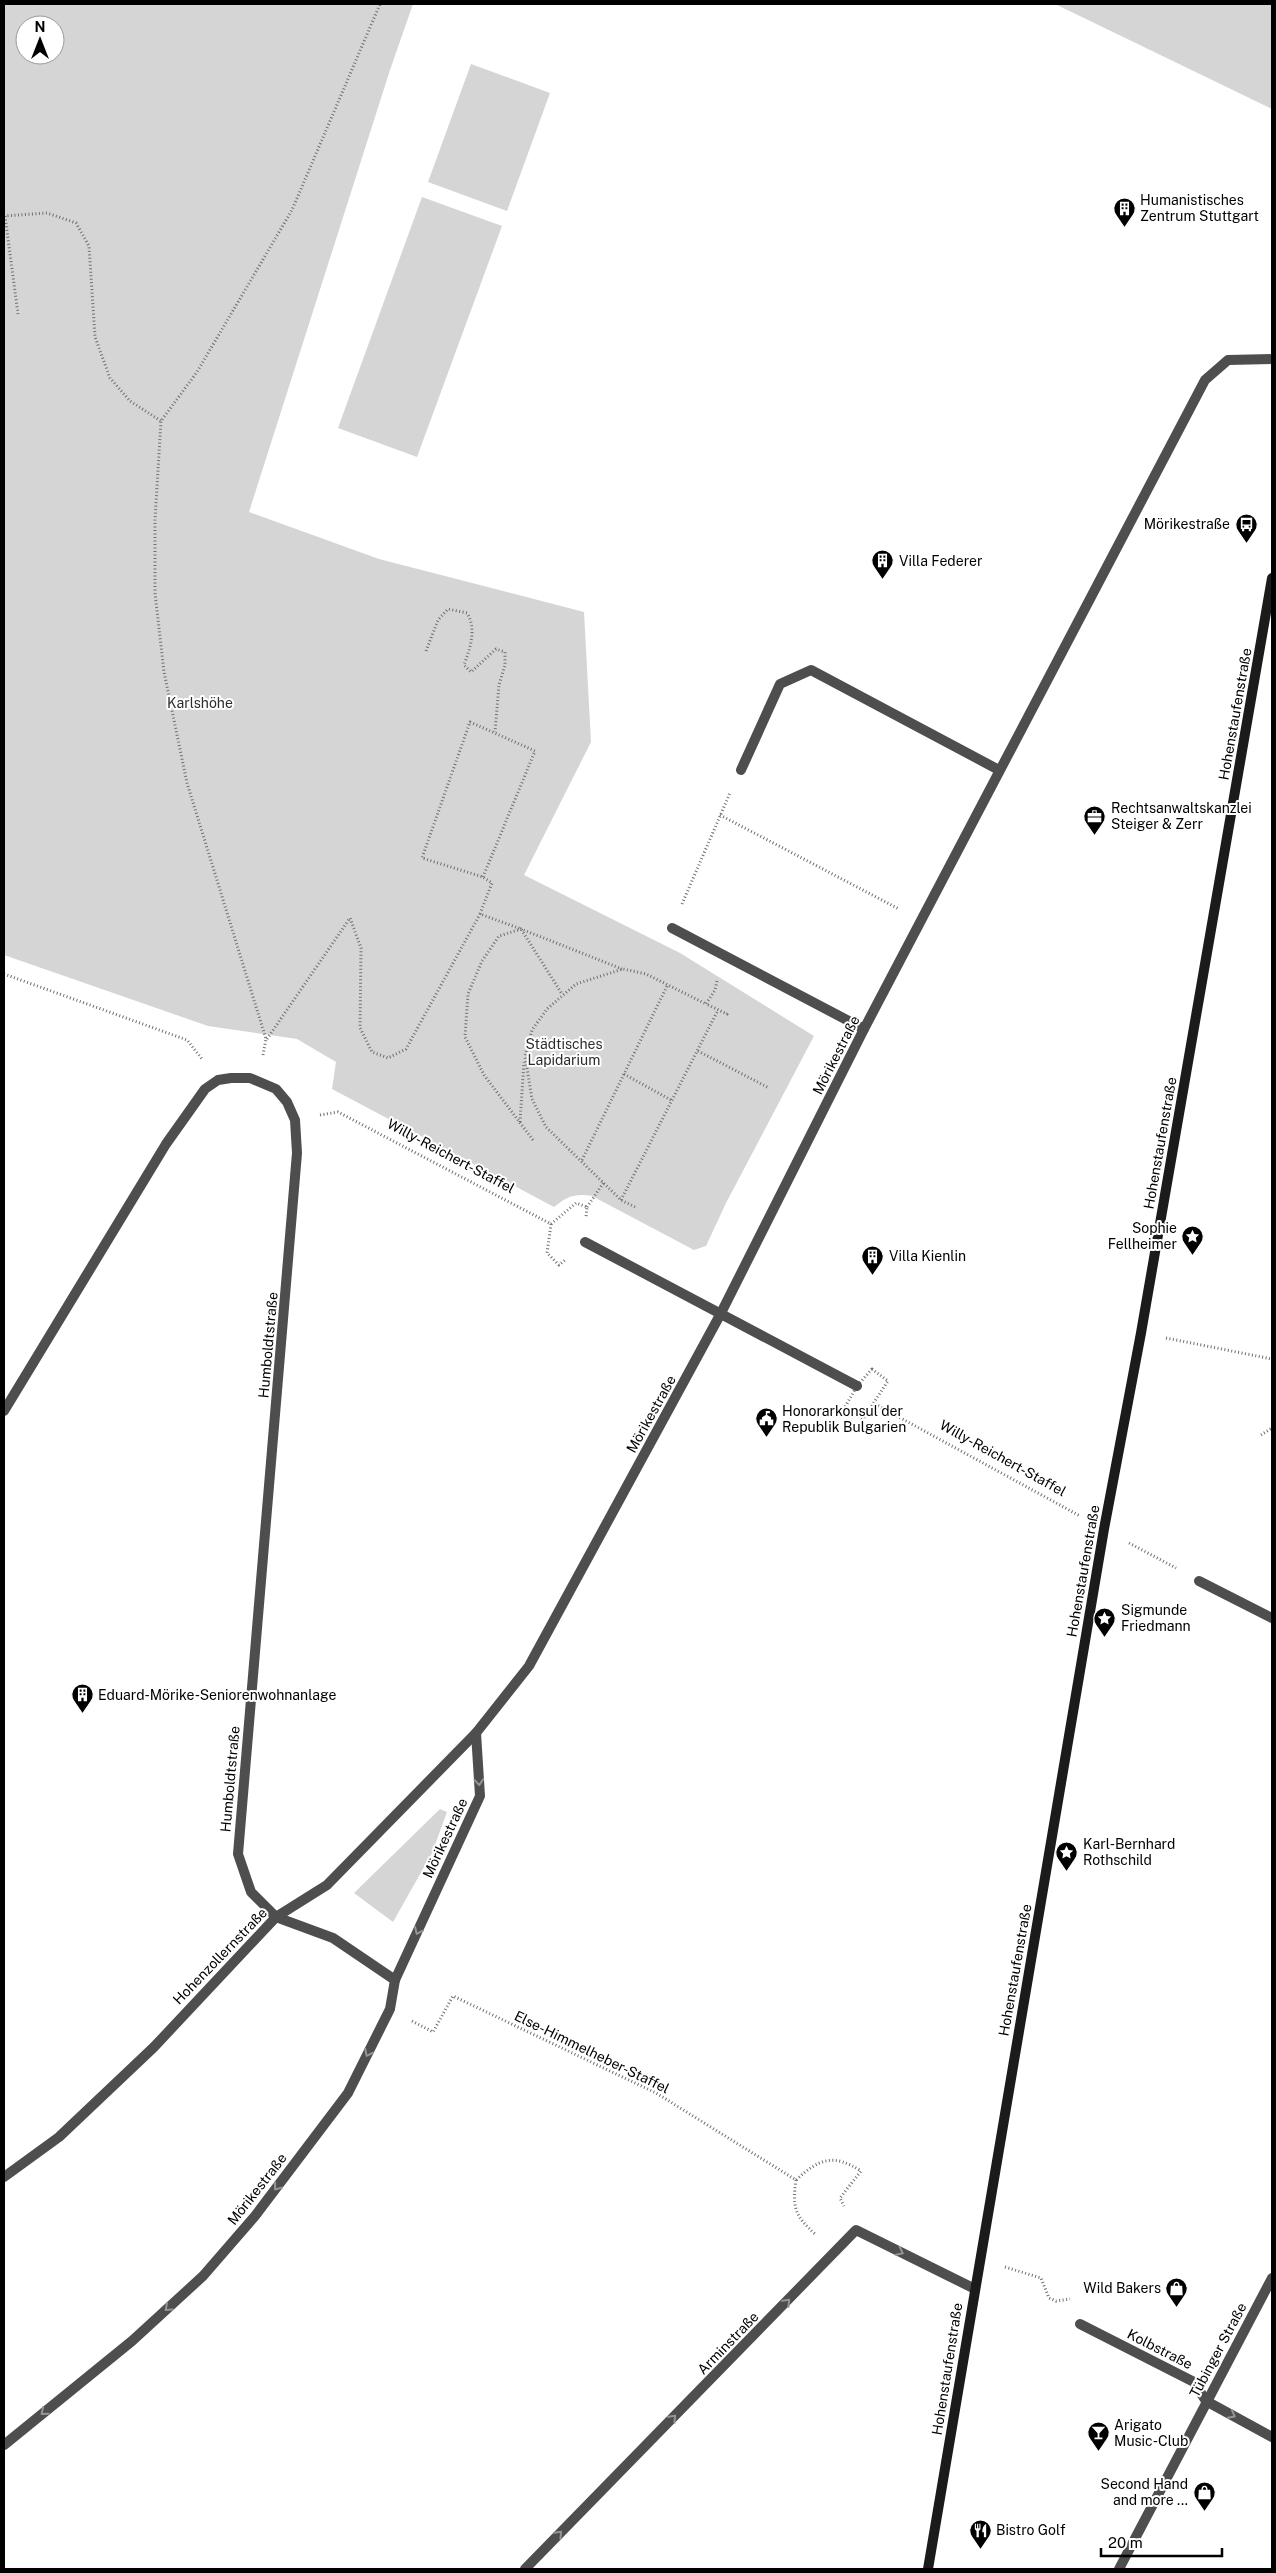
<svg xmlns="http://www.w3.org/2000/svg" width="1276" height="2573" viewBox="0 0 1276 2573" font-family="'Public Sans',sans-serif">
  <style>
    .green { fill: #d5d5d5; fill-rule: evenodd }
    .lines { fill: none; stroke-linecap: round; stroke-linejoin: round }
    .path { stroke: #707070; stroke-width: 3; stroke-dasharray: 1 2.5; stroke-linecap: butt }
    .lane { stroke: #4e4e4e; stroke-width: 10 }
    .street { stroke: #4e4e4e; stroke-width: 10 }
    .secondary { stroke: #1b1b1b; stroke-width: 10 }
    .oneway { stroke: #959595 }
    .labels { text-anchor: middle; dominant-baseline: central; stroke-width: 4; stroke-linejoin: round; paint-order: stroke }
    .poi-label { font-size: 14px; fill: #000; stroke: #fff; text-anchor: start }
    .park-label { font-size: 14px; fill: #2c2c2c; stroke: #fff }
    .street-label { font-size: 14px; fill: #000; stroke: #fff }
  </style>
  <rect width="100%" height="100%" fill="#fff"/>
  <g class="green">
    <path d="M 4,4 L 413,4 L 390,70 L 249,512 L 379,559 L 584,612 L 591,742 L 524,875 L 680,953 L 814,1036 L 726,1203 L 706,1246 L 694,1250 L 592,1196 C 576,1193 567,1196 554,1207 L 332,1089 L 336,1062 L 297,1039 L 208,1026 L 4,955 ZM 25,25 L 55,25 L 55,55 L 25,55 Z"/>
    <path d="M 1055,4 L 1272,4 L 1272,109 Z"/>
    <path d="M 471,64 L 550,93 L 507,211 L 428,182 Z"/>
    <path d="M 422,197 L 502,226 L 417,457 L 338,428 Z"/>
    <path d="M 440,1809 L 447,1812 L 432,1853 L 393,1922 L 354,1893 Z"/>
  </g>
  <g class="lines">
    <g class="path">
      <path d="M 4,216 L 47,213 L 76,223 L 89,246 L 95,337 L 110,378 L 130,401 L 161,421"/>
      <path d="M 5,216 L 18,314"/>
      <path d="M 426,651 L 438,620 L 448,609 L 467,613 C 477,630 470,648 464,665 L 471,672 L 496,649 L 505,652 L 505,665 L 499,685 L 495,732"/>
      <path d="M 720,815 L 899,909"/>
      <path d="M 483,877 L 535,751 L 470,722 L 422,858 L 483,877 L 492,883 L 480,914 L 521,929 L 562,994"/>
      <path d="M 682,904 L 730,793"/>
      <path d="M 4,974 L 187,1040 L 202,1059"/>
      <path d="M 717,981 L 715,990 L 706,1004 L 727,1014 L 728,1012"/>
      <path d="M 267,1039 L 350,918 L 361,948 L 360,1028 L 372,1052 L 388,1058 L 406,1049 L 480,914"/>
      <path d="M 698,1051 L 769,1088"/>
      <path d="M 263,1055 L 266,1039 L 187,783 L 164,672 L 155,593 L 155,520 L 161,421 L 197,372 L 292,210 L 380,4"/>
      <path d="M 624,1074 L 671,1100"/>
      <path d="M 320,1115 L 338,1112 L 551,1224 L 576,1203 L 587,1207 L 586,1217"/>
      <path d="M 520,1122 L 524,1062"/>
      <path d="M 533,1140 L 484,1075 L 465,1037 L 468,994 L 482,961 L 499,936 L 521,929 L 622,969"/>
      <path d="M 582,1160 L 668,984"/>
      <path d="M 621,1200 L 718,1010"/>
      <path d="M 587,1207 L 604,1182"/>
      <path d="M 635,1207 L 621,1200 L 546,1127 L 532,1099 L 525,1056 L 532,1030 L 547,1009 L 576,984 L 623,969 L 646,974 L 706,1004"/>
      <path d="M 551,1224 L 547,1253 L 559,1265 L 565,1260"/>
      <path d="M 1166,1338 L 1272,1359"/>
      <path d="M 872,1369 L 888,1381 L 863,1419 L 845,1407 L 857,1386 Z"/>
      <path d="M 875,1404 L 1080,1516"/>
      <path d="M 1261,1435 L 1272,1428"/>
      <path d="M 1129,1543 L 1176,1568"/>
      <path d="M 412,2021 L 433,2032 L 453,1996 L 656,2093 L 796,2180 C 819,2159 833,2153 861,2171 L 840,2198 L 844,2206"/>
      <path d="M 796,2180 C 792,2207 795,2216 815,2234"/>
      <path d="M 1005,2267 L 1041,2278 L 1049,2298 L 1056,2301 L 1070,2299"/>
    </g>
    <g class="lane">
      <path d="M 741,770 L 780,684 L 811,670 L 999,770"/>
      <path d="M 672,928 L 864,1029"/>
    </g>
    <g class="street">
      <path d="M 585,1242 L 857,1386"/>
      <path d="M 4,1411 L 166,1144 L 205,1089 L 218,1080 L 231,1078 L 250,1078 L 276,1089 L 287,1102 L 295,1120 L 297,1153 L 238,1854 L 251,1892 L 276,1917 L 333,1938 L 395,1980"/>
      <path d="M 1199,1581 L 1272,1618"/>
      <path d="M 4,2177 L 59,2137 L 154,2047 L 276,1917 L 327,1885 L 476,1733 L 529,1666 L 720,1315 L 864,1029 L 1205,380 L 1228,360 L 1272,359"/>
      <path d="M 1080,2324 L 1194,2382 L 1206,2401 L 1272,2437"/>
      <path d="M 4,2445 L 132,2341 L 203,2276 L 255,2216 L 348,2093 L 390,2009 L 395,1980 L 480,1796 L 476,1733"/>
      <path d="M 525,2569 L 856,2230 L 975,2289"/>
      <path d="M 1119,2569 L 1272,2278"/>
    </g>
    <path class="secondary" d="M 928,2569 L 1104,1529 L 1141,1333 L 1272,578"/>
  </g>
  <defs><path id="oneway-chevron" d="M-2-3.5L2.5 0L-2 3.5" fill="none" stroke-width="1.6" stroke-linecap="round" stroke-linejoin="round" transform="scale(1.25)"/></defs>
  <g class="oneway">
    <use href="#oneway-chevron" transform="translate(479 1782) rotate(86)"/>
    <use href="#oneway-chevron" transform="translate(418 1931) rotate(115)"/>
    <use href="#oneway-chevron" transform="translate(368 2053) rotate(117)"/>
    <use href="#oneway-chevron" transform="translate(277 2187) rotate(127)"/>
    <use href="#oneway-chevron" transform="translate(900 2252) rotate(26)"/>
    <use href="#oneway-chevron" transform="translate(787 2302) rotate(-46)"/>
    <use href="#oneway-chevron" transform="translate(168 2308) rotate(138)"/>
    <use href="#oneway-chevron" transform="translate(44 2412) rotate(141)"/>
    <use href="#oneway-chevron" transform="translate(1232 2415) rotate(28)"/>
    <use href="#oneway-chevron" transform="translate(673 2418) rotate(-46)"/>
    <use href="#oneway-chevron" transform="translate(559 2534) rotate(-46)"/>
  </g>
  <defs>
    <symbol id="building-pin" viewBox="-11 -11 22 30"><path d="M0 17L-7.5 6A9.5 9.5 0 1 1 7.5 6Z" fill="#000" stroke="#fff"/><path d="M-4-6H4V6H1V3H-1V6H-4ZM-2.5-4.3h1.7v1.8h-1.7ZM.8-4.3h1.7v1.8H.8ZM-2.5-1h1.7V.8h-1.7ZM.8-1h1.7V.8H.8Z" fill="#fff"/></symbol>
    <symbol id="bus-pin" viewBox="-11 -11 22 30"><path d="M0 17L-7.5 6A9.5 9.5 0 1 1 7.5 6Z" fill="#000" stroke="#fff"/><path d="M-5-6H5V4H4V6H2V4H-2V6H-4V4H-5ZM-3.5-4V0h7V-4ZM-3.5 1.2v1.5H-2V1.2ZM2 1.2v1.5H3.5V1.2Z" fill="#fff"/></symbol>
    <symbol id="office-pin" viewBox="-11 -11 22 30"><path d="M0 17L-7.5 6A9.5 9.5 0 1 1 7.5 6Z" fill="#000" stroke="#fff"/><path d="M-6-3h4V-5.5h4V-3h4V5H-6ZM-1-4.5V-3h2v-1.5ZM-6 0V1H6V0Z" fill="#fff"/></symbol>
    <symbol id="sight-pin" viewBox="-11 -11 22 30"><path d="M0 17L-7.5 6A9.5 9.5 0 1 1 7.5 6Z" fill="#000" stroke="#fff"/><path d="M0-6L1.8-2.2L6-1.7L2.9 1.2L3.7 5.4L0 3.3L-3.7 5.4L-2.9 1.2L-6-1.7L-1.8-2.2Z" fill="#fff"/></symbol>
    <symbol id="civic-pin" viewBox="-11 -11 22 30"><path d="M0 17L-7.5 6A9.5 9.5 0 1 1 7.5 6Z" fill="#000" stroke="#fff"/><path d="M-.6-6.5H3V-4.5H.6V-3L4-1V1h2V6H-6V1h2V-1L-.6-3ZM-1.2 2.5V6h2.4V2.5Z" fill="#fff"/></symbol>
    <symbol id="shop-pin" viewBox="-11 -11 22 30"><path d="M0 17L-7.5 6A9.5 9.5 0 1 1 7.5 6Z" fill="#000" stroke="#fff"/><path d="M-5-2.5h2.3a2.7 3.5 0 0 1 5.4 0H5L5.5 6h-11ZM-1.5-2.5h3a1.5 2.3 0 0 0-3 0Z" fill="#fff"/></symbol>
    <symbol id="bar-pin" viewBox="-11 -11 22 30"><path d="M0 17L-7.5 6A9.5 9.5 0 1 1 7.5 6Z" fill="#000" stroke="#fff"/><path d="M-6-5H6L.8 .8V4.5H3.5V6h-7V4.5H-.8V.8Z" fill="#fff"/></symbol>
    <symbol id="restaurant-pin" viewBox="-11 -11 22 30"><path d="M0 17L-7.5 6A9.5 9.5 0 1 1 7.5 6Z" fill="#000" stroke="#fff"/><path d="M-5-6h1v4h1v-4h1v4h1v-4h1v5L-1.5 .5V6h-2V.5L-5-1ZM5-6V6H3V1.5H1.5Q1.5-4 5-6Z" fill="#fff"/></symbol>
  </defs>
  <g fill-rule="evenodd">
    <use href="#building-pin" x="1112" y="196" width="25" height="34"/>
    <use href="#bus-pin" x="1234" y="512" width="25" height="34"/>
    <use href="#building-pin" x="870" y="548" width="25" height="34"/>
    <use href="#office-pin" x="1082" y="804" width="25" height="34"/>
    <use href="#sight-pin" x="1180" y="1224" width="25" height="34"/>
    <use href="#building-pin" x="860" y="1244" width="25" height="34"/>
    <use href="#civic-pin" x="754" y="1406" width="25" height="34"/>
    <use href="#sight-pin" x="1092" y="1606" width="25" height="34"/>
    <use href="#building-pin" x="70" y="1682" width="25" height="34"/>
    <use href="#sight-pin" x="1054" y="1840" width="25" height="34"/>
    <use href="#shop-pin" x="1164" y="2276" width="25" height="34"/>
    <use href="#bar-pin" x="1086" y="2420" width="25" height="34"/>
    <use href="#shop-pin" x="1192" y="2480" width="25" height="34"/>
    <use href="#restaurant-pin" x="968" y="2518" width="25" height="34"/>
  </g>
  <g class="labels">
    <g class="poi-label">
      <text x="1140" y="200">Humanistisches<tspan x="1140" dy="16">Zentrum Stuttgart</tspan></text>
      <text x="1230" y="524" text-anchor="end">Mörikestraße</text>
      <text x="899" y="561">Villa Federer</text>
      <text x="1111" y="808">Rechtsanwaltskanzlei<tspan x="1111" dy="16">Steiger &amp; Zerr</tspan></text>
      <text x="1177" y="1228" text-anchor="end">Sophie<tspan x="1177" dy="16">Fellheimer</tspan></text>
      <text x="889" y="1256">Villa Kienlin</text>
      <text x="782" y="1411">Honorarkonsul der<tspan x="782" dy="16">Republik Bulgarien</tspan></text>
      <text x="1121" y="1610">Sigmunde<tspan x="1121" dy="16">Friedmann</tspan></text>
      <text x="98" y="1695">Eduard-Mörike-Seniorenwohnanlage</text>
      <text x="1083" y="1844">Karl-Bernhard<tspan x="1083" dy="16">Rothschild</tspan></text>
      <text x="1161" y="2288" text-anchor="end">Wild Bakers</text>
      <text x="1114" y="2425">Arigato<tspan x="1114" dy="16">Music-Club</tspan></text>
      <text x="1188" y="2484" text-anchor="end">Second Hand<tspan x="1188" dy="16">and more ...</tspan></text>
      <text x="996" y="2530">Bistro Golf</text>
    </g>
    <g class="park-label">
      <text x="200" y="703">Karlshöhe</text>
      <text x="564" y="1044">Städtisches<tspan x="564" dy="16">Lapidarium</tspan></text>
    </g>
    <g class="street-label">
      <text transform="translate(1235 714) rotate(-80)">Hohenstaufenstraße</text>
      <text transform="translate(836 1055) rotate(-63)">Mörikestraße</text>
      <text transform="translate(1160 1143) rotate(-80)">Hohenstaufenstraße</text>
      <text transform="translate(451 1156) rotate(28)">Willy-Reichert-Staffel</text>
      <text transform="translate(268 1345) rotate(-85)">Humboldtstraße</text>
      <text transform="translate(651 1414) rotate(-61)">Mörikestraße</text>
      <text transform="translate(1003 1458) rotate(29)">Willy-Reichert-Staffel</text>
      <text transform="translate(1083 1571) rotate(-80)">Hohenstaufenstraße</text>
      <text transform="translate(230 1779) rotate(-85)">Humboldtstraße</text>
      <text transform="translate(445 1838) rotate(-65)">Mörikestraße</text>
      <text transform="translate(220 1956) rotate(-46)">Hohenzollernstraße</text>
      <text transform="translate(1015 1970) rotate(-80)">Hohenstaufenstraße</text>
      <text transform="translate(592 2052) rotate(26)">Else-Himmelheber-Staffel</text>
      <text transform="translate(257 2189) rotate(-52)">Mörikestraße</text>
      <text transform="translate(728 2343) rotate(-46)">Arminstraße</text>
      <text transform="translate(1160 2349) rotate(27)">Kolbstraße</text>
      <text transform="translate(1218 2350) rotate(-62)">Tübinger Straße</text>
      <text transform="translate(947 2369) rotate(-81)">Hohenstaufenstraße</text>
    </g>
  </g>
  <rect width="1276" height="2573" fill="none" stroke="#000000" stroke-width="10"/>
  <g transform="translate(40 40)"><circle r="24" fill="#ffffff" stroke="#999999"/>
  <path d="M0-4L9 19L0 12L-9 19Z" fill="#000000"/>
  <text y="-8" font-size="14" font-weight="bold" text-anchor="middle" fill="#000000">N</text>
  </g>
  <path d="M1101 2548v8h121v-8" fill="none" stroke="#000000" stroke-width="2.5"/>
  <text x="1108" y="2548" font-size="15" fill="#000000" stroke="#ffffff" stroke-width="4" paint-order="stroke">20 m</text>
</svg>
